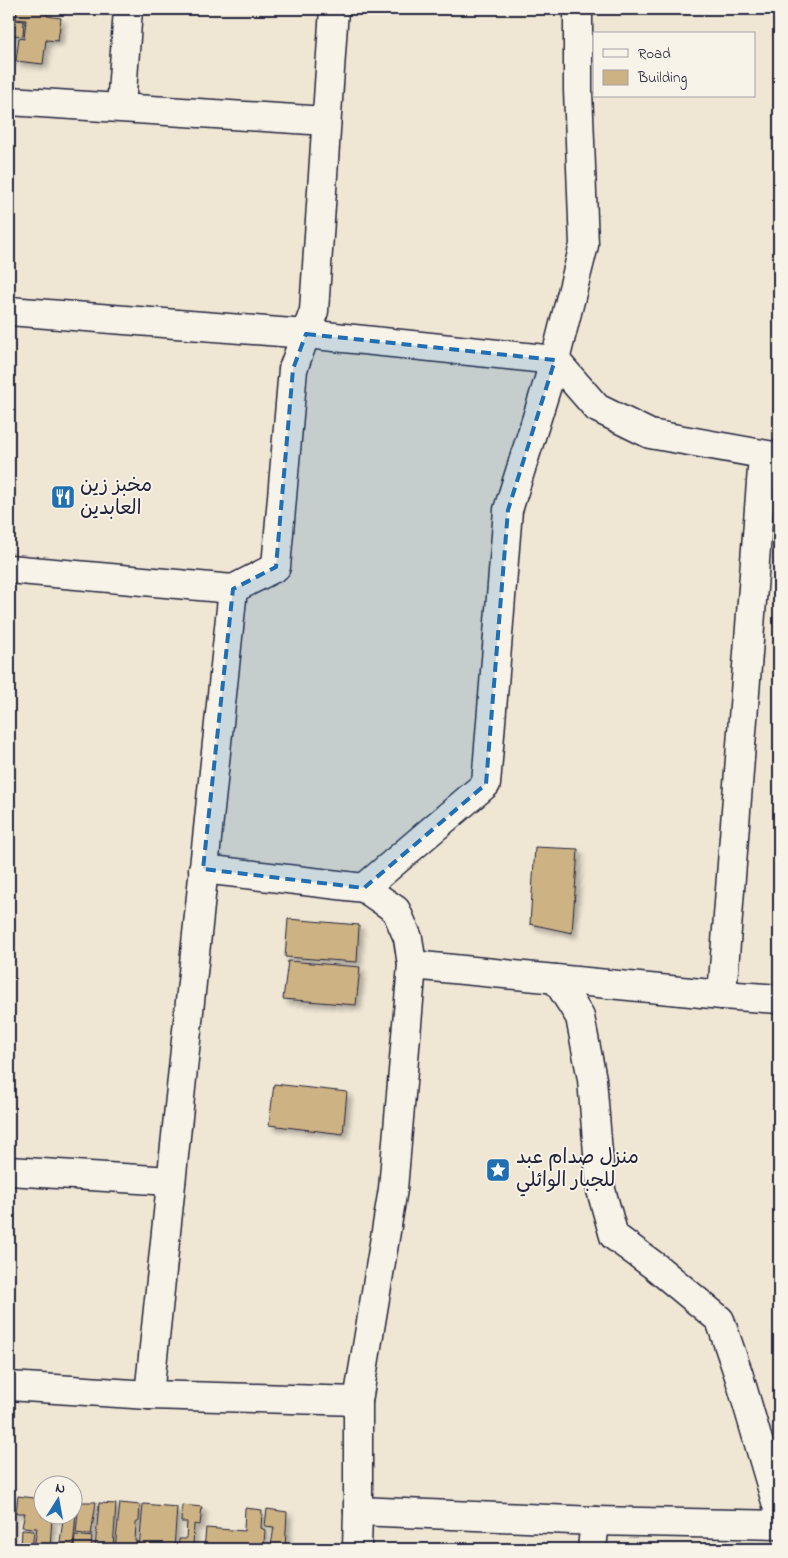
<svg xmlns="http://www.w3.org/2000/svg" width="788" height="1558" viewBox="0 0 788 1558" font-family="'Indie Flower','Playpen Sans Arabic',sans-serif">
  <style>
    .building { fill: #cdb383; stroke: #22223b; filter: url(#shadow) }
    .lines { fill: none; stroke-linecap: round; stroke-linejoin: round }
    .minor-casing { stroke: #22223b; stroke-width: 31 }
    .minor { stroke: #f7f3e8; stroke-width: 28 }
    .marked { fill: #1f6fb2; fill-opacity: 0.2; stroke: #1f6fb2; stroke-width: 4; stroke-dasharray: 10 6; stroke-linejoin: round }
    .labels { text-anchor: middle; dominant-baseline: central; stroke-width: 4; stroke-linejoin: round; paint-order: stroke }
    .poi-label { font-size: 20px; fill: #22223b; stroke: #f7f3e8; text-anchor: start }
  </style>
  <defs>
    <filter id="shadow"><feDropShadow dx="4.5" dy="4.5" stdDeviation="2.5" flood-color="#0004"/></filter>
  </defs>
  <rect width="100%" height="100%" fill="#efe6d4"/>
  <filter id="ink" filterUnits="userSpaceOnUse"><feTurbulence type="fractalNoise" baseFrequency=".02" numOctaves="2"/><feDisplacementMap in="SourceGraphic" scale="10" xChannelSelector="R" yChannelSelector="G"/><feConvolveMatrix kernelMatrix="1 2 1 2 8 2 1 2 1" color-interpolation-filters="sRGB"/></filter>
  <g filter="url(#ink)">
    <g class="building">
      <path d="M 9,9 L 16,9 L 15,16 L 9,15 Z"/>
      <path d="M 17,9 L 48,9 L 47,16 L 61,18 L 58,41 L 46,40 L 43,64 L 16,61 L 19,38 L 24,39 L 26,20 L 16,19 Z"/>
      <path d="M 9,17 L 14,17 L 14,20 L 24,21 L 23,36 L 14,35 L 14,37 L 9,37 Z"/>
      <path d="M 9,39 L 14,40 L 12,61 L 9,61 Z"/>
      <path d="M 535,847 L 578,849 L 572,933 L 530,924 Z"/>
      <path d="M 288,919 L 359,925 L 357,962 L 285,957 Z"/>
      <path d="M 288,961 L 360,967 L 356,1005 L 283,999 Z"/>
      <path d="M 274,1084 L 347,1092 L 343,1134 L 269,1125 Z"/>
      <path d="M 9,1495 L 13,1495 L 10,1549 L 9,1549 Z"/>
      <path d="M 18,1496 L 42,1499 L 42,1516 L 52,1516 L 50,1549 L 34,1549 L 37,1528 L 22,1527 L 25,1513 L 16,1513 Z"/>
      <path d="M 72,1500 L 77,1501 L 73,1549 L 52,1549 L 59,1549 L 63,1520 L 55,1519 L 55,1516 L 72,1516 Z"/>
      <path d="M 79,1502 L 96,1502 L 91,1535 L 76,1533 Z"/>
      <path d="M 99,1503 L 116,1504 L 113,1549 L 95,1549 Z"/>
      <path d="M 120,1503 L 140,1505 L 139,1521 L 136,1523 L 135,1541 L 139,1542 L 138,1549 L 115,1549 Z"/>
      <path d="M 143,1504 L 177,1507 L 174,1549 L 139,1549 Z"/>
      <path d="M 182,1505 L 202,1507 L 200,1525 L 194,1524 L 193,1547 L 196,1549 L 179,1549 L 179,1539 L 186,1539 L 187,1522 L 181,1522 Z"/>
      <path d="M 245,1508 L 262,1510 L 261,1528 L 265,1530 L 264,1544 L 259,1547 L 258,1549 L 204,1549 L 206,1528 L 244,1531 Z"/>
      <path d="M 267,1509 L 287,1512 L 285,1549 L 265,1549 L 266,1546 L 271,1546 L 274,1527 L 265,1526 Z"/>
      <path d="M 22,1530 L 34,1531 L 32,1549 L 13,1549 L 13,1545 L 21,1546 Z"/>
      <path d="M 75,1535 L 92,1537 L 91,1549 L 74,1549 Z"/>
    </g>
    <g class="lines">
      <defs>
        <g id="minor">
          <path d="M 9,101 L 326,121"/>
          <path d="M 121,107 L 128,9"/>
          <path d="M 9,311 L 306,334 L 555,360 L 597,408 L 650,434 L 779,457"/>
          <path d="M 9,569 L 233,589"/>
          <path d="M 203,869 L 364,888 L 396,910 L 408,938 L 412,965 L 393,1189 L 358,1401 L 358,1511 L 357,1549"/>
          <path d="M 364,888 L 486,784 L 508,510 L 555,360 L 584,245 L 578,90 L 578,9"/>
          <path d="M 412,965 L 722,995 L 779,999"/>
          <path d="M 556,979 L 580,1017 L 592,1079 L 601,1190 L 614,1236 L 656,1267 L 720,1320 L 739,1376 L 779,1512"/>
          <path d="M 722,995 L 763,456"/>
          <path d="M 9,1171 L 171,1181"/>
          <path d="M 9,1386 L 149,1395 L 358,1401"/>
          <path d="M 149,1395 L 233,589 L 276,567 L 293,369 L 314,311 L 334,9"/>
          <path d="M 358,1511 L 595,1521 L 779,1525"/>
          <path d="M 592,1549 L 595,1521"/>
        </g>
      </defs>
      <use href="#minor" class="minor-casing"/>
      <use href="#minor" class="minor"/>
    </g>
  </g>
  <path class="marked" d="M 306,334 L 555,360 L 508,510 L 486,784 L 364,888 L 203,869 L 233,589 L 276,567 L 293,369 Z"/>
  <defs>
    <symbol id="restaurant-square" viewBox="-11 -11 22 22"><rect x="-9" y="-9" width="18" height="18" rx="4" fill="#1f6fb2" stroke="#f7f3e8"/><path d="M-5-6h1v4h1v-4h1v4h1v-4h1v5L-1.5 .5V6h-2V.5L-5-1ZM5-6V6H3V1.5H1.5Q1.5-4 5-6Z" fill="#fff"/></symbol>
    <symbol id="sight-square" viewBox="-11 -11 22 22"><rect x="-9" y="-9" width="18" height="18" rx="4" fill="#1f6fb2" stroke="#f7f3e8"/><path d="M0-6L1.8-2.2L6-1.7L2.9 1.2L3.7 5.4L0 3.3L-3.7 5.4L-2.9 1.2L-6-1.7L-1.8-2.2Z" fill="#fff"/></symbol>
  </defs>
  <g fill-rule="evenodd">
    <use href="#restaurant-square" x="49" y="483" width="28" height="28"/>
    <use href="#sight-square" x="484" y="1156" width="28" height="28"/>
  </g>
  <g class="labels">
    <g class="poi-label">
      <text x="80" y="486">مخبز زين<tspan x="80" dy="23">العابدين</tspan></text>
      <text x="516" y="1158">منزل صدام عبد<tspan x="516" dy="23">للجبار الوائلي</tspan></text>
    </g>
  </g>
  <rect width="788" height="1558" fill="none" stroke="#f7f3e8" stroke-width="30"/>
  <rect x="15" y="15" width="758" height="1528" fill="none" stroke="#22223b" stroke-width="2" filter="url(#ink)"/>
  <rect x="593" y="32" width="162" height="65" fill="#f7f3e8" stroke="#a29fa3"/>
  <rect x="603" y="49" width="25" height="8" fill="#f7f3e8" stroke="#a29fa3"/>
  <text x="638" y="58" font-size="15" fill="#22223b">Road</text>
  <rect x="603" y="70" width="25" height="15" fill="#cdb383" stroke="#a29fa3"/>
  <text x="638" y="82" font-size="15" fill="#22223b">Building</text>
  <g transform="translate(58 1500) rotate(11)"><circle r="24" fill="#f7f3e8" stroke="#a29fa3"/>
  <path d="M0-4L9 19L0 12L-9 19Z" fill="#1f6fb2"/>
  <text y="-8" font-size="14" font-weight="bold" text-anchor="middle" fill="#22223b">N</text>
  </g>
</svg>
